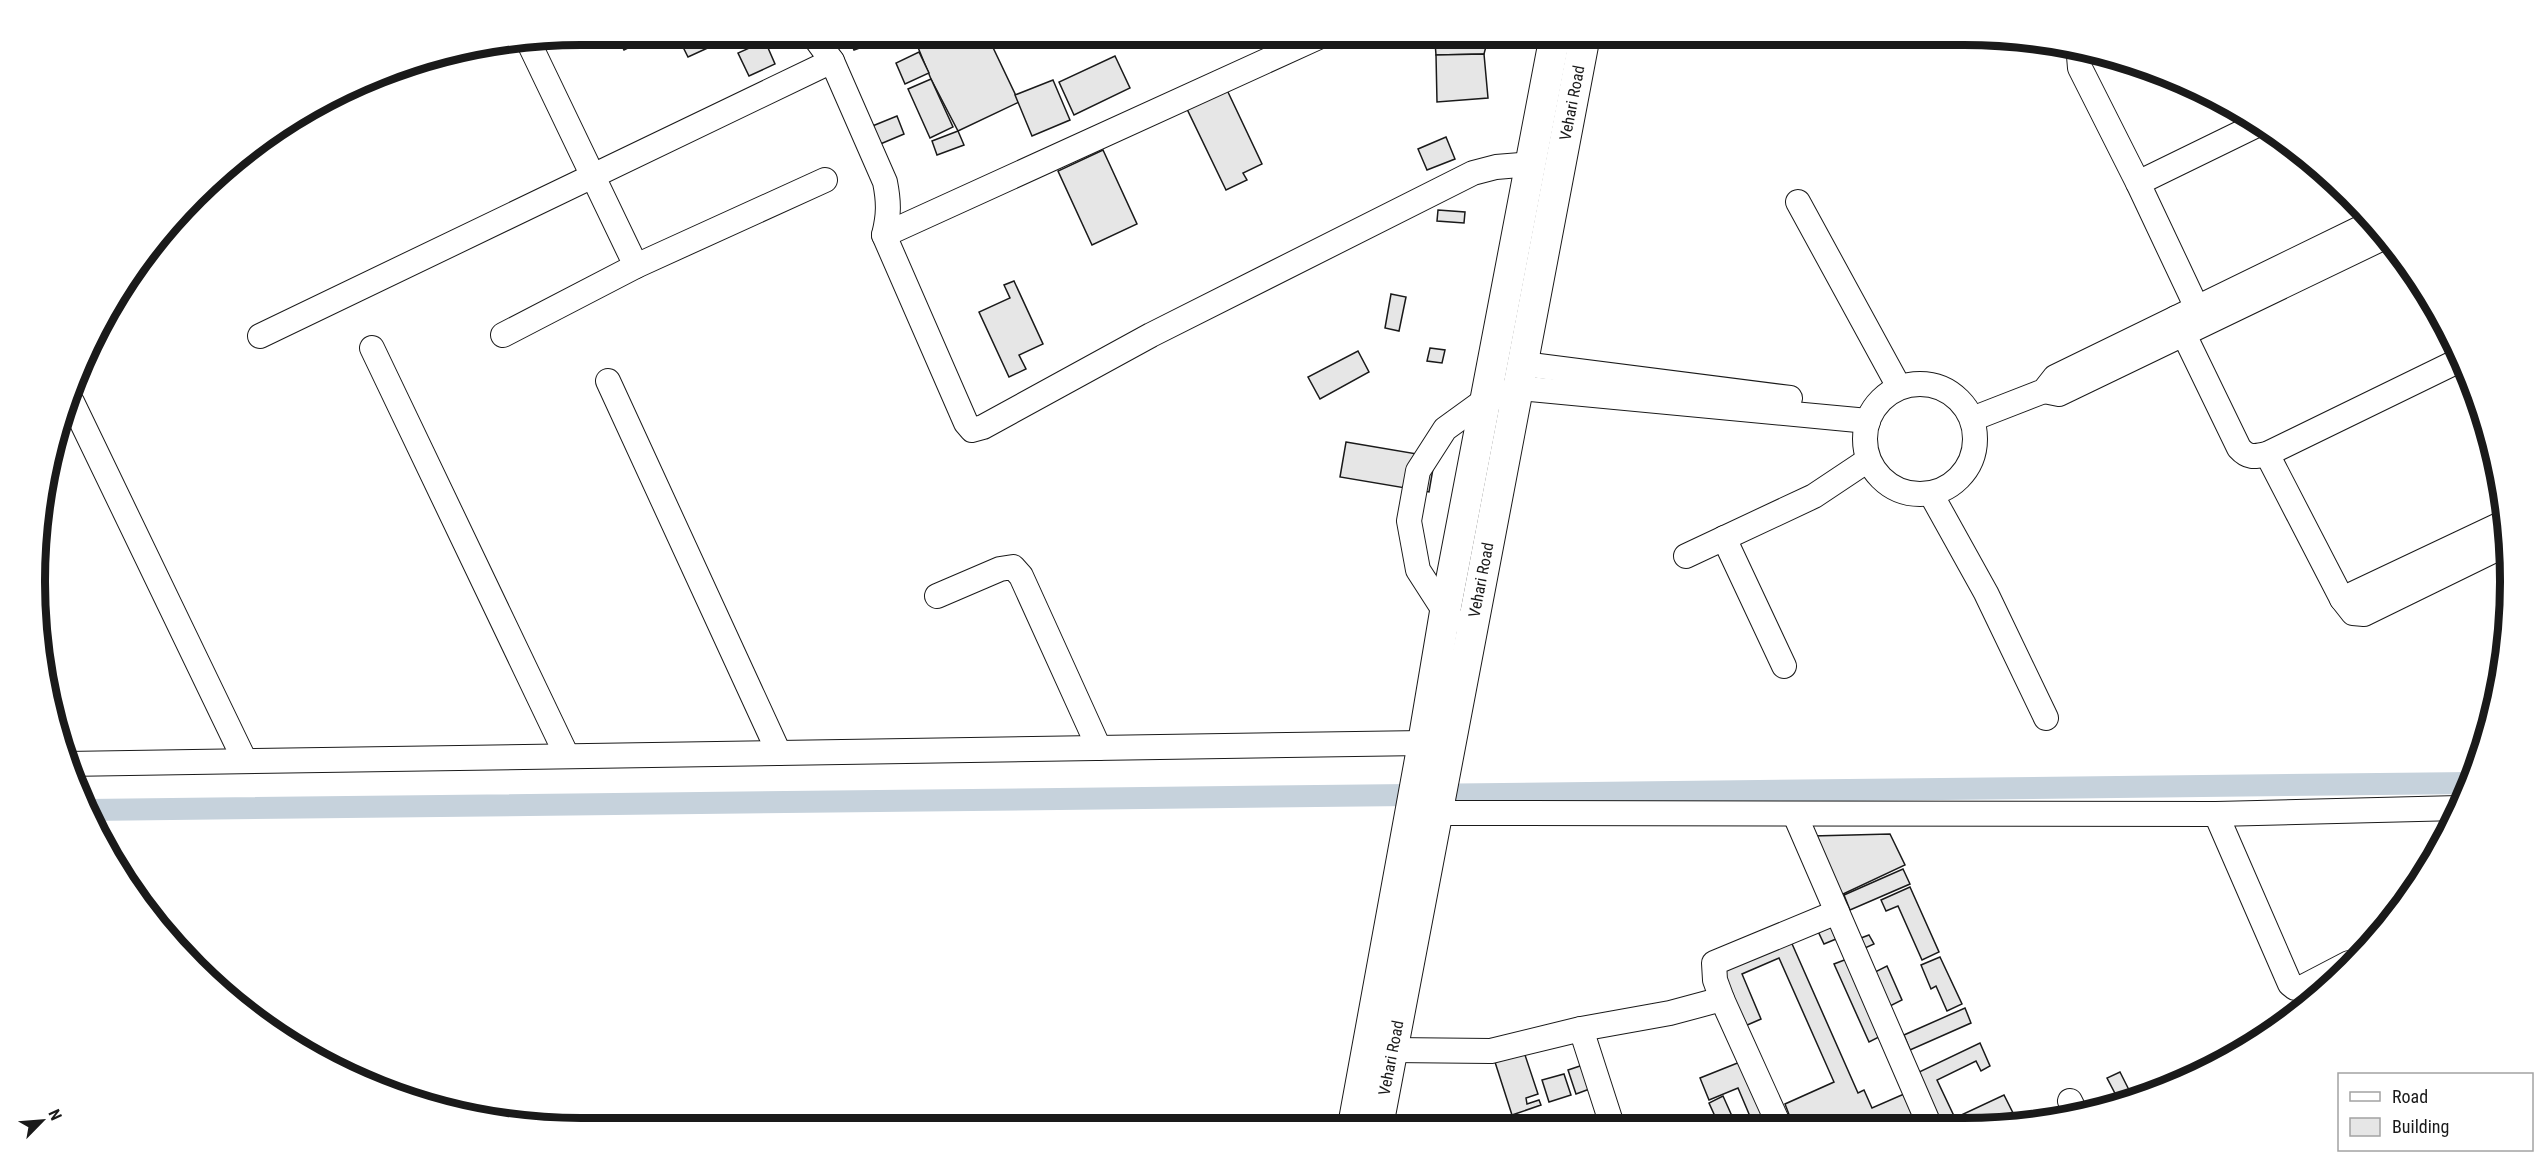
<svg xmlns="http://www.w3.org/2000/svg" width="2545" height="1163" viewBox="0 0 2545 1163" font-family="'Roboto Condensed',sans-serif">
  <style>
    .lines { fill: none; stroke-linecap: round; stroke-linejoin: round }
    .canal { stroke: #c6d2dc; stroke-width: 22 }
    .building { fill: #e6e6e6; stroke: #1a1a1a; stroke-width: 1.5 }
    .minor-casing { stroke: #1a1a1a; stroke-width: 26 }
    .major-casing { stroke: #1a1a1a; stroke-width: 32 }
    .minor { stroke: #fff; stroke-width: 24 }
    .major { stroke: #fff; stroke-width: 30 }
    .labels { text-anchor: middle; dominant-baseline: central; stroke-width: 4.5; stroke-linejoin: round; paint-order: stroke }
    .street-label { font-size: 16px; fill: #1a1a1a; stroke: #fff }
    .rim { fill: none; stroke: #1a1a1a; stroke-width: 8 }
  </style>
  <rect width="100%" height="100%" fill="#fff"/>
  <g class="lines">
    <path class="canal" d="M 87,810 L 2471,783"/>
  </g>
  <g class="building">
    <path d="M 625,35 L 644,35 L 646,39 L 624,50 L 618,38 Z"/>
    <path d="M 677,35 L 723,35 L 725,40 L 688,57 Z"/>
    <path d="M 861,35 L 865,46 L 854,50 L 849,38 Z"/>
    <path d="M 939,35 L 987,35 L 1019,102 L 958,131 L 931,79 L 917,45 Z"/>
    <path d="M 1454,35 L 1489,35 L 1484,54 L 1436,55 L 1435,42 Z"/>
    <path d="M 765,41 L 775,64 L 749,76 L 738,53 Z"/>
    <path d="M 919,52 L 929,73 L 905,84 L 896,63 Z"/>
    <path d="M 1484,54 L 1488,98 L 1437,102 L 1436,55 Z"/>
    <path d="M 1115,56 L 1130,88 L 1074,115 L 1059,82 Z"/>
    <path d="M 931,79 L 953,127 L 930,138 L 908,89 Z"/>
    <path d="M 1053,80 L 1070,120 L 1032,136 L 1015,95 Z"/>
    <path d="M 1227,90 L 1262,164 L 1243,173 L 1247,180 L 1226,190 L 1187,109 Z"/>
    <path d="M 897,116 L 904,134 L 878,145 L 870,127 Z"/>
    <path d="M 958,131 L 964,145 L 937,155 L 932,141 Z"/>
    <path d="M 1446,137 L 1455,159 L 1427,170 L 1418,149 Z"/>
    <path d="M 1103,150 L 1137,224 L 1092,245 L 1058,171 Z"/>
    <path d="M 1438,210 L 1465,212 L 1464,223 L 1437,221 Z"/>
    <path d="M 1014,281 L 1043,344 L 1019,355 L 1026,369 L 1009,377 L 979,312 L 1010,298 L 1004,285 Z"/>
    <path d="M 1391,294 L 1406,297 L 1399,331 L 1385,328 Z"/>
    <path d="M 1430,348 L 1445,350 L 1442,363 L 1427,361 Z"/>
    <path d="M 1358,351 L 1369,372 L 1320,399 L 1308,377 Z"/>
    <path d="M 1346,442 L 1435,457 L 1429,492 L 1340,477 Z"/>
    <path d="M 1890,834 L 1905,865 L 1841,895 L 1813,836 Z"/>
    <path d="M 1903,869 L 1910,884 L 1850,910 L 1844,895 Z"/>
    <path d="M 1910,887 L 1939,952 L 1922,960 L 1898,906 L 1886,911 L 1881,900 Z"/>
    <path d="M 1828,921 L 1836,939 L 1824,944 L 1816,927 Z"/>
    <path d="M 1869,935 L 1874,944 L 1865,948 L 1861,938 Z"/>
    <path d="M 1789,937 L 1858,1093 L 1864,1090 L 1872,1108 L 1904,1094 L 1917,1124 L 1793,1125 L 1785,1104 L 1834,1082 L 1779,958 L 1742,974 L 1761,1019 L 1745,1026 L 1719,968 Z"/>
    <path d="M 1940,957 L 1962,1004 L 1947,1011 L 1936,986 L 1931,989 L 1921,965 Z"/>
    <path d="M 1847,959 L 1881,1036 L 1869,1042 L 1834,964 Z"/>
    <path d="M 1887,966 L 1902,1000 L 1890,1006 L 1875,972 Z"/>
    <path d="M 1965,1008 L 1971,1023 L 1910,1050 L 1904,1035 Z"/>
    <path d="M 1980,1043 L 1990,1066 L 1981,1071 L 1976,1061 L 1937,1080 L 1955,1118 L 2004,1095 L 2014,1115 L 1994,1124 L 1941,1124 L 1917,1073 Z"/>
    <path d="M 1523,1049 L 1538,1094 L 1526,1098 L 1527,1104 L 1539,1100 L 1541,1105 L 1512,1115 L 1494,1059 Z"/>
    <path d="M 1745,1060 L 1768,1115 L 1752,1121 L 1738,1088 L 1709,1100 L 1700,1078 Z"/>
    <path d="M 1586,1064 L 1595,1087 L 1576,1094 L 1568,1070 Z"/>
    <path d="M 2120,1072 L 2133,1098 L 2119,1101 L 2107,1078 Z"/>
    <path d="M 1564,1074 L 1571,1095 L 1549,1102 L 1542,1080 Z"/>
    <path d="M 1723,1096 L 1736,1125 L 1719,1125 L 1709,1103 Z"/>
  </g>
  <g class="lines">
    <defs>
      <g id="minor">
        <path d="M 813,35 L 832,61 L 885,182 C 889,202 889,215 884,235 L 966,423 L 972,430 L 983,427 L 1151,335 L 1473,173 L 1496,167 L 1531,164"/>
        <path d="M 529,43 L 636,266"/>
        <path d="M 2085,49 L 2079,56 L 2080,68 L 2138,183 L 2197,308"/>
        <path d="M 2138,183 L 2261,123"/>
        <path d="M 1798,202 L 1899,387"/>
        <path d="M 884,235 L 1323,35"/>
        <path d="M 2176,318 L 2239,448 C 2248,458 2254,457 2267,454 L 2462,359"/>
        <path d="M 503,335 L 636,266 L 825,180"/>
        <path d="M 260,336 L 832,61"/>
        <path d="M 372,348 L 567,756"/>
        <path d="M 1523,364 L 1790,398"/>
        <path d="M 608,381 L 779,753"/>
        <circle cx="1920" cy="439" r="55"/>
        <path d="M 2044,391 L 2059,394 L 2385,237"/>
        <path d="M 72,402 L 245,761"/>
        <path d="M 1972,419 L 2044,391 L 2055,377 L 2373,222"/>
        <path d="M 2267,454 L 2342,599 L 2353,613 L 2364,614 L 2507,544"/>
        <path d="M 1931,494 L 1986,593 L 2046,718"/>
        <path d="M 1724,538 L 1784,666"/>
        <path d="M 1686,556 L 1814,496 L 1868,460"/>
        <path d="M 937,596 L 1000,569 L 1013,567 L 1021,576 L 1099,748"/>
        <path d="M 2342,599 L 2505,522"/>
        <path d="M 1452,619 L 1445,612 L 1418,570 L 1409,521 L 1418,471 L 1445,429 L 1485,400 L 1519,388 L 1868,421"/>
        <path d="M 66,764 L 1423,743"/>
        <path d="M 1436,813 L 2216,814 L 2290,984 L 2295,988 L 2303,987 L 2349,963"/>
        <path d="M 2216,814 L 2459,808"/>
        <path d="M 1795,815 L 1929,1124"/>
        <path d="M 1722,999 L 1779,1125"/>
        <path d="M 1581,1029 L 1612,1125"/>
        <path d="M 1392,1050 L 1491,1051 L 1581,1029 L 1670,1013 L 1722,999 L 1715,980 L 1714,963 L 1837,912"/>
        <path d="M 2070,1101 L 2076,1113"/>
      </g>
      <g id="major">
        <path d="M 1353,1126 L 1423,743 L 1445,612 L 1555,35"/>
        <path d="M 1378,1126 L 1585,35"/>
      </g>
    </defs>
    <use href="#minor" class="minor-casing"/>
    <use href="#major" class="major-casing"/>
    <use href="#minor" class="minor"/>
    <use href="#major" class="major"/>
  </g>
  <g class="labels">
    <g class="street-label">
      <text transform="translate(1572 103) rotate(-79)">Vehari Road</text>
      <text transform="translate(1481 580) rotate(-79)">Vehari Road</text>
      <text transform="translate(1391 1058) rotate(-79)">Vehari Road</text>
    </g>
  </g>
  <path d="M0 0H2545V1163H0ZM581 45H1964A536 536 0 0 1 2500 581V582A536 536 0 0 1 1964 1118H581A536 536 0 0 1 45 582V581A536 536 0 0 1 581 45Z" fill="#fff" fill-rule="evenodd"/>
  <path class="rim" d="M581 45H1964A536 536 0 0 1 2500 581V582A536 536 0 0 1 1964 1118H581A536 536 0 0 1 45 582V581A536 536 0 0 1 581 45Z"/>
  <rect x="2338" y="1073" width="195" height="78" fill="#ffffff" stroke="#a3a3a3" stroke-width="1.5"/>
  <rect x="2350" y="1092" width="30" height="9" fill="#ffffff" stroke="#a3a3a3" stroke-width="1.5"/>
  <text x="2392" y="1103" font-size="18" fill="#1a1a1a">Road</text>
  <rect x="2350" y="1118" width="30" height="18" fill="#e6e6e6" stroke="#a3a3a3" stroke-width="1.5"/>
  <text x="2392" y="1133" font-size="18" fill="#1a1a1a">Building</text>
  <g transform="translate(42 1121) rotate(65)" stroke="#ffffff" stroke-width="4.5" paint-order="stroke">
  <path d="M0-4.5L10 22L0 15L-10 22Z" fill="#1a1a1a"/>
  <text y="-9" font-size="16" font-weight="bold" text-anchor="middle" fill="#1a1a1a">N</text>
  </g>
</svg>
